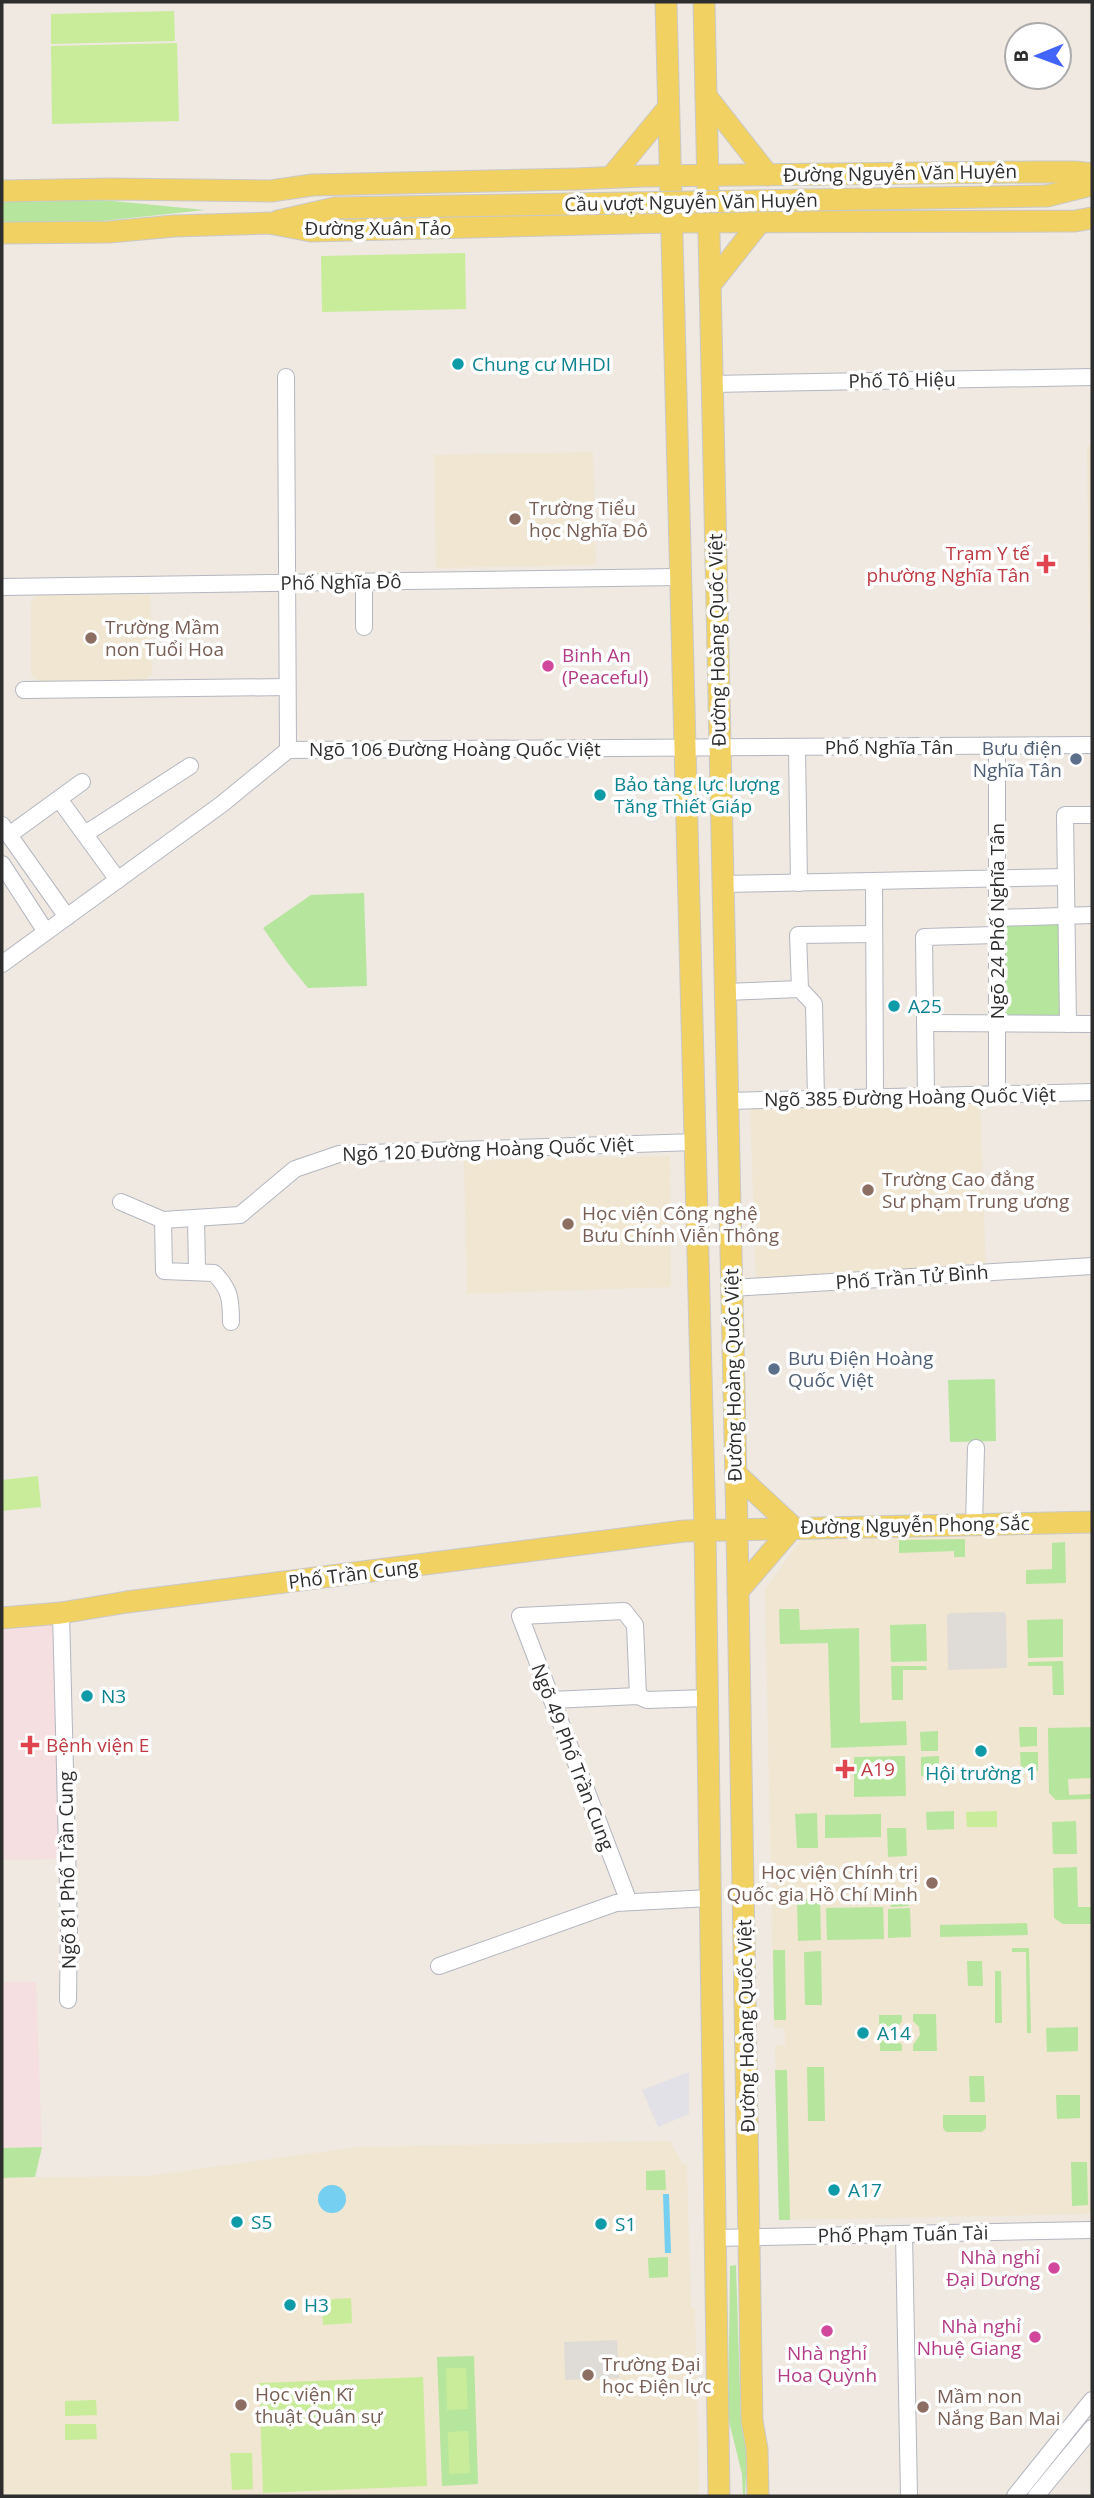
<svg xmlns="http://www.w3.org/2000/svg" width="1094" height="2498" viewBox="0 0 1094 2498" font-family="'Open Sans',sans-serif">
  <style>
    .industrial { fill: #e3e1e8 }
    .education { fill: #f0e6d1 }
    .medical { fill: #f5dfe0 }
    .green { fill: #b6e59e }
    .pitch { fill: #c9ec9a }
    .plaza { fill: #dfdcd8 }
    .water { fill: #75cff0 }
    .lines { fill: none; stroke-linecap: round; stroke-linejoin: round }
    .minor-casing { stroke: #b4b7c1; stroke-width: 18 }
    .major-casing { stroke: #c9c9c9; stroke-width: 23 }
    .minor { stroke: #fff; stroke-width: 16 }
    .major { stroke: #f2d163; stroke-width: 21 }
    .major-bridge-casing { stroke: #c9c9c9; stroke-width: 23; stroke-linecap: butt }
    .major-bridge { stroke: #f2d163; stroke-width: 21 }
    .culture-dot { fill: #0f9aa8; stroke: #fff; stroke-width: 2.5 }
    .education-dot { fill: #8d6e63; stroke: #fff; stroke-width: 2.5 }
    .health-dot { fill: #e0444e; stroke: #fff; stroke-width: 2.5 }
    .hotel-dot { fill: #d1479c; stroke: #fff; stroke-width: 2.5 }
    .service-dot { fill: #5c6f8a; stroke: #fff; stroke-width: 2.5 }
    .labels { text-anchor: middle; dominant-baseline: central; stroke-width: 7; stroke-linejoin: round; paint-order: stroke }
    .street-label { font-size: 19px; fill: #2e2e2e; stroke: #fff }
    .culture-label { font-size: 19px; fill: #0d838f; stroke: #fff; text-anchor: start }
    .education-label { font-size: 19px; fill: #785e54; stroke: #fff; text-anchor: start }
    .health-label { font-size: 19px; fill: #be3a42; stroke: #fff; text-anchor: start }
    .hotel-label { font-size: 19px; fill: #b23c85; stroke: #fff; text-anchor: end }
    .service-label { font-size: 19px; fill: #4e5e75; stroke: #fff; text-anchor: end }
  </style>
  <rect width="100%" height="100%" fill="#efe9e1"/>
  <path class="industrial" d="M 689,2072 L 689,2114 L 658,2127 L 642,2090 Z"/>
  <g class="education">
    <path d="M 1087,446 L 1092,446 L 1092,630 L 1089,626 Z"/>
    <path d="M 593,452 L 596,565 L 436,568 L 434,455 Z"/>
    <path d="M 37,595 L 150,595 L 152,674 L 145,680 L 39,682 L 31,675 L 31,602 Z"/>
    <path d="M 980,1101 L 986,1273 L 756,1280 L 750,1108 Z"/>
    <path d="M 670,1156 L 671,1287 L 467,1294 L 464,1161 Z"/>
    <path d="M 1092,1532 L 1092,2214 L 779,2220 L 775,2045 L 785,2045 L 785,2037 L 784,2028 L 774,2028 L 765,1589 L 803,1537 Z"/>
    <path d="M 670,2141 L 682,2164 L 686,2163 L 687,2170 L 691,2308 L 695,2309 L 699,2496 L 2,2496 L 2,2178 L 147,2176 L 358,2147 Z"/>
  </g>
  <g class="medical">
    <path d="M 55,1624 L 60,1859 L 3,1860 L 2,1954 L 2,1630 Z"/>
    <path d="M 2,1982 L 36,1982 L 42,2147 L 2,2148 Z"/>
  </g>
  <g class="green">
    <path d="M 103,200 L 205,210 L 102,221 L 2,223 L 2,202 Z"/>
    <path d="M 364,893 L 367,986 L 308,988 L 286,961 L 263,928 L 311,895 Z"/>
    <path d="M 1004,924 L 1061,924 L 1062,1018 L 1005,1019 Z"/>
    <path d="M 995,1379 L 996,1441 L 950,1442 L 948,1380 Z"/>
    <path d="M 965,1539 L 965,1557 L 954,1557 L 954,1551 L 899,1553 L 899,1540 Z"/>
    <path d="M 1065,1542 L 1066,1583 L 1026,1584 L 1026,1570 L 1052,1569 L 1052,1543 Z"/>
    <path d="M 779,1609 L 799,1609 L 800,1630 L 859,1628 L 860,1723 L 906,1721 L 907,1745 L 831,1748 L 828,1643 L 780,1644 Z"/>
    <path d="M 1063,1619 L 1063,1657 L 1028,1658 L 1027,1620 Z"/>
    <path d="M 926,1624 L 927,1661 L 891,1662 L 890,1625 Z"/>
    <path d="M 1063,1661 L 1064,1695 L 1053,1695 L 1052,1666 L 1028,1666 L 1028,1662 Z"/>
    <path d="M 891,1666 L 926,1666 L 927,1670 L 903,1670 L 903,1700 L 892,1700 Z"/>
    <path d="M 1019,1727 L 1037,1727 L 1037,1746 L 1020,1747 Z"/>
    <path d="M 1092,1727 L 1092,1778 L 1068,1779 L 1069,1795 L 1092,1794 L 1092,1799 L 1056,1800 L 1049,1793 L 1048,1728 Z"/>
    <path d="M 938,1731 L 938,1751 L 921,1751 L 920,1732 Z"/>
    <path d="M 1020,1752 L 1038,1752 L 1038,1771 L 1021,1772 Z"/>
    <path d="M 905,1756 L 906,1796 L 854,1797 L 854,1757 Z"/>
    <path d="M 939,1756 L 939,1776 L 921,1776 L 921,1757 Z"/>
    <path d="M 954,1811 L 954,1829 L 927,1830 L 926,1812 Z"/>
    <path d="M 817,1813 L 818,1848 L 797,1848 L 795,1814 Z"/>
    <path d="M 881,1814 L 881,1837 L 825,1838 L 825,1815 Z"/>
    <path d="M 1076,1821 L 1077,1854 L 1053,1854 L 1052,1822 Z"/>
    <path d="M 887,1828 L 906,1828 L 907,1856 L 888,1857 Z"/>
    <path d="M 1077,1867 L 1078,1907 L 1092,1907 L 1092,1924 L 1063,1924 L 1054,1918 L 1053,1868 Z"/>
    <path d="M 890,1889 L 908,1889 L 909,1906 L 891,1907 Z"/>
    <path d="M 820,1898 L 821,1940 L 798,1941 L 797,1902 L 800,1899 Z"/>
    <path d="M 883,1907 L 884,1939 L 827,1940 L 826,1908 Z"/>
    <path d="M 910,1908 L 911,1937 L 888,1938 L 888,1909 Z"/>
    <path d="M 1027,1923 L 1028,1935 L 940,1937 L 940,1925 Z"/>
    <path d="M 1012,1948 L 1029,1948 L 1031,2033 L 1027,2033 L 1026,1952 L 1012,1952 Z"/>
    <path d="M 773,1950 L 785,1950 L 786,2020 L 774,2020 Z"/>
    <path d="M 821,1951 L 822,2005 L 805,2005 L 804,1952 Z"/>
    <path d="M 967,1961 L 982,1961 L 983,1986 L 968,1986 Z"/>
    <path d="M 995,1971 L 1001,1971 L 1002,2023 L 995,2023 Z"/>
    <path d="M 913,2014 L 936,2014 L 937,2051 L 913,2051 L 913,2045 L 920,2035 L 919,2027 L 913,2021 Z"/>
    <path d="M 879,2015 L 902,2015 L 902,2021 L 895,2031 L 896,2039 L 902,2045 L 902,2051 L 880,2051 Z"/>
    <path d="M 1078,2027 L 1078,2051 L 1047,2052 L 1046,2028 Z"/>
    <path d="M 807,2067 L 824,2067 L 825,2121 L 808,2121 Z"/>
    <path d="M 775,2070 L 787,2070 L 790,2220 L 779,2220 Z"/>
    <path d="M 969,2076 L 984,2076 L 985,2102 L 970,2102 Z"/>
    <path d="M 1056,2095 L 1080,2095 L 1080,2118 L 1057,2119 Z"/>
    <path d="M 943,2115 L 986,2115 L 986,2128 L 982,2132 L 946,2132 L 943,2128 Z"/>
    <path d="M 42,2147 L 35,2177 L 2,2178 L 2,2148 Z"/>
    <path d="M 1071,2162 L 1087,2162 L 1088,2205 L 1072,2206 Z"/>
    <path d="M 665,2170 L 666,2190 L 646,2190 L 646,2171 Z"/>
    <path d="M 668,2257 L 668,2277 L 649,2278 L 648,2258 Z"/>
    <path d="M 736,2265 L 741,2422 L 747,2455 L 745,2496 L 743,2496 L 742,2474 L 728,2417 L 730,2266 Z"/>
    <path d="M 474,2356 L 478,2484 L 442,2486 L 437,2357 Z"/>
  </g>
  <g class="pitch">
    <path d="M 174,11 L 175,41 L 51,44 L 51,14 Z"/>
    <path d="M 177,43 L 179,121 L 52,124 L 51,46 Z"/>
    <path d="M 465,253 L 466,309 L 322,312 L 321,256 Z"/>
    <path d="M 38,1476 L 41,1507 L 2,1511 L 2,1480 Z"/>
    <path d="M 997,1811 L 997,1827 L 967,1827 L 966,1812 Z"/>
    <path d="M 351,2298 L 352,2323 L 323,2325 L 322,2300 Z"/>
    <path d="M 446,2368 L 466,2368 L 468,2409 L 447,2410 Z"/>
    <path d="M 423,2377 L 427,2486 L 263,2493 L 259,2383 Z"/>
    <path d="M 96,2400 L 97,2415 L 65,2416 L 65,2401 Z"/>
    <path d="M 65,2424 L 96,2424 L 97,2439 L 65,2440 Z"/>
    <path d="M 468,2431 L 470,2473 L 449,2474 L 448,2432 Z"/>
    <path d="M 252,2453 L 253,2489 L 232,2490 L 230,2453 Z"/>
  </g>
  <g class="plaza">
    <path d="M 1004,1612 L 1006,1615 L 1007,1668 L 948,1670 L 947,1615 L 950,1613 Z"/>
    <path d="M 617,2340 L 619,2378 L 565,2380 L 564,2342 Z"/>
  </g>
  <g class="water">
    <circle cx="332" cy="2199" r="14"/>
    <path d="M 663,2194 L 669,2194 L 671,2253 L 665,2253 Z"/>
  </g>
  <g class="lines">
    <defs>
      <g id="minor">
        <path d="M 286,377 L 288,750"/>
        <path d="M 712,384 L 1092,377"/>
        <path d="M 364,582 L 364,627"/>
        <path d="M 2,587 L 680,577"/>
        <path d="M 24,690 L 287,687"/>
        <path d="M 997,747 L 997,1095"/>
        <path d="M 797,748 L 799,883"/>
        <path d="M 59,799 L 118,880"/>
        <path d="M 2,825 L 9,835 L 82,782"/>
        <path d="M 85,834 L 190,766"/>
        <path d="M 9,835 L 67,917"/>
        <path d="M 2,864 L 46,932"/>
        <path d="M 874,881 L 875,1097"/>
        <path d="M 722,884 L 1066,877"/>
        <path d="M 997,918 L 1092,915"/>
        <path d="M 2,964 L 222,804 L 288,750 L 1092,745"/>
        <path d="M 725,992 L 800,989"/>
        <path d="M 925,1023 L 1092,1024"/>
        <path d="M 1068,1024 L 1065,815 L 1092,815"/>
        <path d="M 926,1096 L 924,937 L 997,935"/>
        <path d="M 816,1099 L 814,1004 L 800,989 L 798,935 L 874,934"/>
        <path d="M 728,1101 L 1092,1092"/>
        <path d="M 121,1202 L 163,1220 L 240,1215 L 295,1169 L 339,1154 L 695,1142"/>
        <path d="M 196,1218 L 197,1271"/>
        <path d="M 163,1220 L 164,1271 L 214,1273 C 230,1289 231,1299 231,1322"/>
        <path d="M 732,1288 L 1092,1266"/>
        <path d="M 974,1525 L 976,1448"/>
        <path d="M 61,1613 L 69,1927 L 68,2000"/>
        <path d="M 552,1700 L 638,1696 L 647,1700 L 707,1698"/>
        <path d="M 627,1897 L 520,1616 L 624,1611 L 635,1625 L 638,1696"/>
        <path d="M 439,1966 L 616,1903 L 709,1898"/>
        <path d="M 904,2234 L 909,2496"/>
        <path d="M 714,2238 L 1092,2230"/>
        <path d="M 1015,2496 L 1092,2400"/>
        <path d="M 1036,2496 L 1092,2428"/>
      </g>
      <g id="major">
        <path d="M 666,2 L 705,1530 L 719,2496"/>
        <path d="M 704,2 L 737,1529 L 752,2421 L 757,2449 L 758,2496"/>
        <path d="M 706,96 L 768,175"/>
        <path d="M 612,176 L 668,108"/>
        <path d="M 2,191 L 111,189 L 271,191 L 312,185 L 576,179 L 644,176 L 1030,172 L 1076,172 L 1092,174"/>
        <path d="M 1047,196 L 1092,185"/>
        <path d="M 278,221 L 335,208"/>
        <path d="M 2,233 L 109,232 L 174,226 L 269,223 L 311,231 L 671,222 L 1075,221 L 1092,218"/>
        <path d="M 710,285 L 760,222"/>
        <path d="M 736,1474 L 793,1527"/>
        <path d="M 738,1591 L 793,1527"/>
        <path d="M 2,1618 L 61,1613 L 127,1602 L 684,1531 L 1092,1522"/>
      </g>
    </defs>
    <use href="#minor" class="minor-casing"/>
    <use href="#major" class="major-casing"/>
    <use href="#minor" class="minor"/>
    <use href="#major" class="major"/>
    <defs>
      <path id="major-bridge" d="M 335,208 L 1047,196"/>
    </defs>
    <use href="#major-bridge" class="major-bridge-casing"/>
    <use href="#major-bridge" class="major-bridge"/>
  </g>
  <g class="culture-dot">
    <circle cx="458" cy="364" r="7"/>
    <circle cx="600" cy="795" r="7"/>
    <circle cx="894" cy="1006" r="7"/>
    <circle cx="87" cy="1696" r="7"/>
    <circle cx="981" cy="1751" r="7"/>
    <circle cx="863" cy="2033" r="7"/>
    <circle cx="834" cy="2190" r="7"/>
    <circle cx="237" cy="2222" r="7"/>
    <circle cx="601" cy="2224" r="7"/>
    <circle cx="290" cy="2305" r="7"/>
  </g>
  <g class="education-dot">
    <circle cx="515" cy="519" r="7"/>
    <circle cx="91" cy="638" r="7"/>
    <circle cx="868" cy="1190" r="7"/>
    <circle cx="568" cy="1224" r="7"/>
    <circle cx="932" cy="1883" r="7"/>
    <circle cx="588" cy="2375" r="7"/>
    <circle cx="241" cy="2405" r="7"/>
    <circle cx="923" cy="2407" r="7"/>
  </g>
  <g class="health-dot">
    <path d="M1042.5 553.5h7v7h7v7h-7v7h-7v-7h-7v-7h7z"/>
    <path d="M26.5 1734.5h7v7h7v7h-7v7h-7v-7h-7v-7h7z"/>
    <path d="M841.5 1758.5h7v7h7v7h-7v7h-7v-7h-7v-7h7z"/>
  </g>
  <g class="hotel-dot">
    <circle cx="548" cy="666" r="7"/>
    <circle cx="1054" cy="2268" r="7"/>
    <circle cx="827" cy="2331" r="7"/>
    <circle cx="1035" cy="2337" r="7"/>
  </g>
  <g class="service-dot">
    <circle cx="1076" cy="759" r="7"/>
    <circle cx="774" cy="1369" r="7"/>
  </g>
  <g class="labels">
    <g class="street-label">
      <text transform="translate(900 173) rotate(-1)">Đường Nguyễn Văn Huyên</text>
      <text transform="translate(691 202) rotate(-1)">Cầu vượt Nguyễn Văn Huyên</text>
      <text x="378" y="228">Đường Xuân Tảo</text>
      <text transform="translate(902 380) rotate(-1)">Phố Tô Hiệu</text>
      <text transform="translate(341 582) rotate(-1)">Phố Nghĩa Đô</text>
      <text transform="translate(717 640) rotate(-91)">Đường Hoàng Quốc Việt</text>
      <text x="889" y="747">Phố Nghĩa Tân</text>
      <text x="455" y="749">Ngõ 106 Đường Hoàng Quốc Việt</text>
      <text transform="translate(997 921) rotate(-90)">Ngõ 24 Phố Nghĩa Tân</text>
      <text transform="translate(910 1097) rotate(-1)">Ngõ 385 Đường Hoàng Quốc Việt</text>
      <text transform="translate(488 1149) rotate(-2)">Ngõ 120 Đường Hoàng Quốc Việt</text>
      <text transform="translate(912 1277) rotate(-4)">Phố Trần Tử Bình</text>
      <text transform="translate(733 1375) rotate(-91)">Đường Hoàng Quốc Việt</text>
      <text transform="translate(915 1525) rotate(-1)">Đường Nguyễn Phong Sắc</text>
      <text transform="translate(353 1574) rotate(-7)">Phố Trần Cung</text>
      <text transform="translate(573 1757) rotate(69)">Ngõ 49 Phố Trần Cung</text>
      <text transform="translate(67 1870) rotate(-91)">Ngõ 81 Phố Trần Cung</text>
      <text transform="translate(746 2026) rotate(-91)">Đường Hoàng Quốc Việt</text>
      <text transform="translate(903 2234) rotate(-1)">Phố Phạm Tuấn Tài</text>
    </g>
    <g class="culture-label">
      <text x="472" y="364">Chung cư MHDI</text>
      <text x="614" y="784">Bảo tàng lực lượng<tspan x="614" dy="22">Tăng Thiết Giáp</tspan></text>
      <text x="908" y="1006">A25</text>
      <text x="101" y="1696">N3</text>
      <text x="981" y="1773" text-anchor="middle">Hội trường 1</text>
      <text x="877" y="2033">A14</text>
      <text x="848" y="2190">A17</text>
      <text x="251" y="2222">S5</text>
      <text x="615" y="2224">S1</text>
      <text x="304" y="2305">H3</text>
    </g>
    <g class="education-label">
      <text x="529" y="508">Trường Tiểu<tspan x="529" dy="22">học Nghĩa Đô</tspan></text>
      <text x="105" y="627">Trường Mầm<tspan x="105" dy="22">non Tuổi Hoa</tspan></text>
      <text x="882" y="1179">Trường Cao đẳng<tspan x="882" dy="22">Sư phạm Trung ương</tspan></text>
      <text x="582" y="1213">Học viện Công nghệ<tspan x="582" dy="22">Bưu Chính Viễn Thông</tspan></text>
      <text x="918" y="1872" text-anchor="end">Học viện Chính trị<tspan x="918" dy="22">Quốc gia Hồ Chí Minh</tspan></text>
      <text x="602" y="2364">Trường Đại<tspan x="602" dy="22">học Điện lực</tspan></text>
      <text x="255" y="2394">Học viện Kĩ<tspan x="255" dy="22">thuật Quân sự</tspan></text>
      <text x="937" y="2396">Mầm non<tspan x="937" dy="22">Nắng Ban Mai</tspan></text>
    </g>
    <g class="health-label">
      <text x="1030" y="553" text-anchor="end">Trạm Y tế<tspan x="1030" dy="22">phường Nghĩa Tân</tspan></text>
      <text x="46" y="1745">Bệnh viện E</text>
      <text x="861" y="1769">A19</text>
    </g>
    <g class="hotel-label">
      <text x="562" y="655" text-anchor="start">Binh An<tspan x="562" dy="22">(Peaceful)</tspan></text>
      <text x="1040" y="2257">Nhà nghỉ<tspan x="1040" dy="22">Đại Dương</tspan></text>
      <text x="1021" y="2326">Nhà nghỉ<tspan x="1021" dy="22">Nhuệ Giang</tspan></text>
      <text x="827" y="2353" text-anchor="middle">Nhà nghỉ<tspan x="827" dy="22">Hoa Quỳnh</tspan></text>
    </g>
    <g class="service-label">
      <text x="1062" y="748">Bưu điện<tspan x="1062" dy="22">Nghĩa Tân</tspan></text>
      <text x="788" y="1358" text-anchor="start">Bưu Điện Hoàng<tspan x="788" dy="22">Quốc Việt</tspan></text>
    </g>
  </g>
  <rect width="1094" height="2498" fill="none" stroke="#2e2e2e" stroke-width="7"/>
  <g transform="translate(1038 56) rotate(269)"><circle r="33" fill="#ffffff" stroke="#ababab" stroke-width="2"/>
  <path d="M0-5L12 26L0 18L-12 26Z" fill="#4264fb"/>
  <text y="-10" font-size="19" font-weight="bold" text-anchor="middle" fill="#2e2e2e">B</text>
  </g>
</svg>
